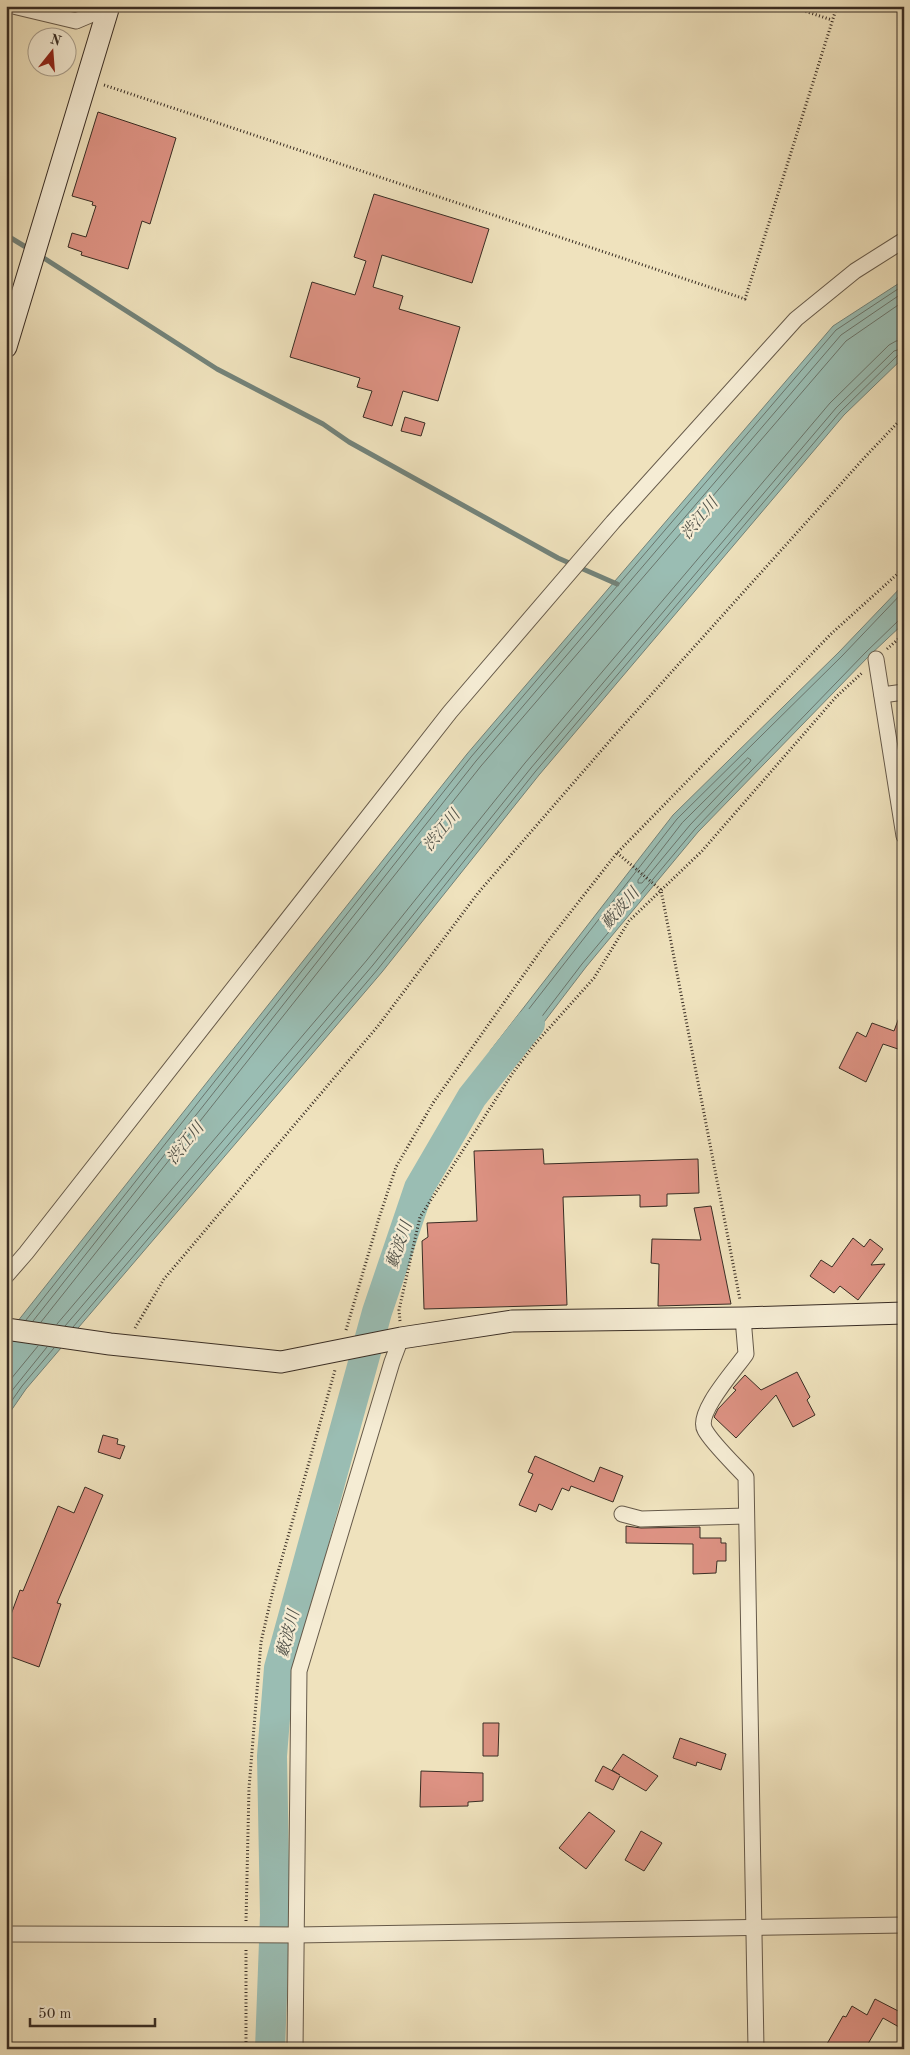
<svg xmlns="http://www.w3.org/2000/svg" width="910" height="2055" viewBox="0 0 910 2055" font-family="'Old Standard TT','Noto Serif JP',serif">
  <style>
    .water { fill: #9abdb3; stroke: #73837a }
    .lines { fill: none; stroke-linecap: round; stroke-linejoin: round }
    .shore { stroke: #6a756c; stroke-width: 1 }
    .stream { stroke: #73837a; stroke-width: 5 }
    .river { stroke: #9abdb3; stroke-width: 30 }
    .building { fill: #dd9283; stroke: #392d24 }
    .street-casing { stroke: #665a4a; stroke-width: 17 }
    .secondary-casing { stroke: #392d24; stroke-width: 23 }
    .path { stroke: #392d24; stroke-width: 3; stroke-dasharray: 1 2.5; stroke-linecap: butt }
    .street { stroke: #f5ecd4; stroke-width: 15 }
    .secondary { stroke: #f5ecd4; stroke-width: 21 }
    .labels { text-anchor: middle; dominant-baseline: central; stroke-width: 4.5; stroke-linejoin: round; paint-order: stroke }
    .water-label { font-size: 16px; font-style: italic; fill: #515148; stroke: #f5ecd4 }
  </style>
  <rect width="100%" height="100%" fill="#efe2bd"/>
  <filter id="stains"><feTurbulence type="fractalNoise" baseFrequency=".004" numOctaves="4"/><feColorMatrix values="0 0 0 0 .2 0 0 0 0 .09 0 0 0 0 .02 0 0 0 .5 -.17"/></filter>
  <radialGradient id="worn" r=".72"><stop offset=".6" stop-color="#630" stop-opacity="0"/><stop offset="1" stop-color="#630" stop-opacity=".3"/></radialGradient>
  <g class="water">
    <path d="M 904,280 L 904,357 L 844,415 L 539,775 L 382,972 L 26,1389 L 6,1418 L 6,1336 L 467,754 L 833,326 Z"/>
    <path d="M 904,584 L 904,623 L 869,656 L 698,832 L 586,967 L 515,1060 L 490,1051 L 673,815 L 839,652 Z"/>
  </g>
  <g class="lines">
    <g class="shore">
      <path d="M 904,591 L 842,656 L 677,819 L 500,1046 L 500,1050 L 514,1053 L 582,964 L 695,829 L 865,653 L 898,621 L 904,619"/>
      <path d="M 748,758 L 751,760 L 750,762 L 690,825 L 642,883 L 638,883 L 638,880 L 682,823 Z"/>
      <path d="M 26,1320 L 471,757 L 836,330 L 904,285"/>
      <path d="M 33,1321 L 476,761 L 841,335 L 904,292"/>
      <path d="M 41,1322 L 481,766 L 846,341 L 904,301"/>
      <path d="M 57,1324 L 367,960 L 525,763 L 830,403 L 889,345 L 896,341 L 904,340"/>
      <path d="M 65,1326 L 373,965 L 531,768 L 836,408 L 894,351 L 904,348"/>
      <path d="M 73,1327 L 378,969 L 535,772 L 840,412 L 898,355 L 904,354"/>
      <path d="M 6,1385 L 38,1346"/>
      <path d="M 6,1398 L 47,1347"/>
      <path d="M 6,1409 L 22,1386 L 54,1348"/>
    </g>
    <g class="stream">
      <path d="M 6,235 L 29,249"/>
      <path d="M 39,255 L 217,369 L 323,424 L 349,442 L 558,558 L 617,584"/>
    </g>
    <path class="river" d="M 270,2049 L 275,1915 L 272,1756 L 279,1668 L 377,1312 L 419,1188 L 472,1097 L 530,1024"/>
  </g>
  <g class="building">
    <path d="M 98,112 L 176,138 L 150,224 L 142,221 L 128,269 L 81,255 L 82,252 L 68,247 L 72,233 L 86,237 L 96,206 L 92,205 L 93,202 L 72,196 Z"/>
    <path d="M 374,194 L 489,229 L 472,283 L 382,255 L 373,287 L 403,296 L 399,309 L 460,327 L 438,401 L 403,391 L 392,426 L 363,417 L 372,391 L 357,387 L 360,378 L 290,357 L 312,282 L 355,295 L 366,261 L 354,257 Z"/>
    <path d="M 405,417 L 425,423 L 421,436 L 401,431 Z"/>
    <path d="M 903,1007 L 904,1051 L 883,1044 L 866,1082 L 839,1068 L 857,1032 L 866,1037 L 872,1023 L 894,1031 Z"/>
    <path d="M 543,1149 L 544,1164 L 698,1159 L 699,1193 L 667,1194 L 667,1206 L 640,1207 L 640,1195 L 563,1197 L 567,1305 L 424,1309 L 422,1241 L 428,1237 L 427,1223 L 477,1221 L 474,1151 Z"/>
    <path d="M 711,1206 L 731,1304 L 658,1306 L 659,1264 L 651,1263 L 652,1239 L 701,1240 L 694,1208 Z"/>
    <path d="M 853,1238 L 864,1247 L 870,1239 L 883,1249 L 871,1265 L 885,1264 L 858,1300 L 840,1286 L 834,1293 L 810,1276 L 821,1260 L 832,1267 Z"/>
    <path d="M 797,1372 L 810,1397 L 807,1400 L 815,1415 L 793,1427 L 776,1395 L 736,1438 L 714,1417 L 718,1409 L 736,1390 L 733,1388 L 745,1375 L 761,1390 Z"/>
    <path d="M 103,1435 L 118,1439 L 117,1444 L 125,1446 L 120,1459 L 98,1452 Z"/>
    <path d="M 535,1456 L 594,1482 L 600,1467 L 623,1476 L 613,1502 L 571,1486 L 569,1491 L 562,1488 L 552,1510 L 539,1504 L 536,1512 L 519,1505 L 533,1474 L 528,1472 Z"/>
    <path d="M 85,1487 L 103,1495 L 57,1603 L 61,1604 L 39,1667 L 6,1655 L 6,1628 L 20,1590 L 23,1591 L 58,1506 L 74,1513 Z"/>
    <path d="M 626,1526 L 641,1528 L 700,1527 L 700,1538 L 721,1538 L 721,1543 L 726,1543 L 726,1561 L 717,1561 L 716,1573 L 693,1574 L 693,1544 L 626,1543 Z"/>
    <path d="M 483,1723 L 499,1723 L 498,1756 L 483,1756 Z"/>
    <path d="M 680,1738 L 726,1754 L 721,1770 L 697,1762 L 696,1766 L 673,1758 Z"/>
    <path d="M 623,1754 L 658,1776 L 646,1791 L 620,1776 L 613,1790 L 595,1781 L 603,1766 L 620,1775 L 612,1770 Z"/>
    <path d="M 421,1771 L 483,1773 L 483,1801 L 468,1802 L 468,1806 L 420,1807 Z"/>
    <path d="M 589,1812 L 615,1831 L 586,1869 L 559,1848 Z"/>
    <path d="M 641,1831 L 662,1843 L 644,1871 L 625,1860 Z"/>
    <path d="M 875,1999 L 904,2014 L 899,2027 L 883,2018 L 865,2049 L 824,2049 L 843,2016 L 846,2017 L 852,2006 L 867,2015 Z"/>
  </g>
  <g class="lines">
    <defs>
      <g id="street">
        <path d="M 13,6 L 76,21 L 109,7"/>
        <path d="M 876,659 L 904,836"/>
        <path d="M 882,695 L 904,692"/>
        <path d="M 6,1276 L 26,1253 L 450,712 L 613,522 L 796,319 L 855,271 L 904,240"/>
        <path d="M 743,1318 L 746,1354 C 736,1369 695,1413 705,1430 C 712,1443 735,1465 746,1477 L 756,2049"/>
        <path d="M 622,1514 L 641,1519 L 746,1516"/>
        <path d="M 6,1934 L 296,1935 L 904,1925"/>
        <path d="M 295,2049 L 299,1671 L 392,1362 L 401,1338"/>
      </g>
      <g id="secondary">
        <path d="M 6,347 L 109,6"/>
        <path d="M 6,1329 L 110,1344 L 281,1362 L 401,1338 L 512,1321 L 743,1318 L 904,1313"/>
      </g>
    </defs>
    <use href="#street" class="street-casing"/>
    <use href="#secondary" class="secondary-casing"/>
    <g class="path">
      <path d="M 789,6 L 832,20"/>
      <path d="M 104,85 L 745,299 L 837,6"/>
      <path d="M 887,649 L 904,634"/>
      <path d="M 617,853 L 661,890 L 740,1300"/>
      <path d="M 400,1321 L 399,1310 L 420,1217 L 512,1074 L 534,1045 L 594,978 L 629,921 L 702,851 L 836,697 L 863,672"/>
      <path d="M 135,1328 L 164,1279 L 378,1026 L 478,893 L 614,736 L 865,457 L 904,416"/>
      <path d="M 346,1330 L 379,1218 L 396,1167 L 433,1103 L 544,946 L 617,853 L 832,633 L 904,568"/>
      <path d="M 246,1921 L 249,1788 L 261,1642 L 273,1590 L 335,1370"/>
      <path d="M 246,2049 L 246,1949"/>
    </g>
    <use href="#street" class="street"/>
    <use href="#secondary" class="secondary"/>
  </g>
  <g class="labels">
    <g class="water-label">
      <text transform="translate(700 519) rotate(-50)">渋江川</text>
      <text transform="translate(442 831) rotate(-50)">渋江川</text>
      <text transform="translate(621 909) rotate(-49)">藪波川</text>
      <text transform="translate(186 1144) rotate(-51)">渋江川</text>
      <text transform="translate(400 1245) rotate(-71)">藪波川</text>
      <text transform="translate(289 1634) rotate(-75)">藪波川</text>
    </g>
  </g>
  <rect width="910" height="2055" fill="none" stroke="#efe2bd" stroke-width="25"/>
  <rect x="8" y="8" width="895" height="2040" fill="none" stroke="#392d24" stroke-width="2.5"/>
  <rect x="12" y="12" width="885" height="2030" fill="none" stroke="#392d24"/>
  <g transform="translate(52 52) rotate(17)"><circle r="24" fill="#f5ecd4" stroke="#aaa08e"/>
  <path d="M0-4L9 19L0 12L-9 19Z" fill="#8f2418"/>
  <text y="-8" font-size="14" font-weight="bold" text-anchor="middle" fill="#392d24">N</text>
  </g>
  <path d="M30 2018v8h125v-8" fill="none" stroke="#392d24" stroke-width="2.5"/>
  <text x="38" y="2018" font-size="15" fill="#392d24" stroke="#f5ecd4" stroke-width="4" paint-order="stroke">50 m</text>
  <rect width="100%" height="100%" filter="url(#stains)"/>
  <rect width="100%" height="100%" fill="url(#worn)"/>
</svg>
